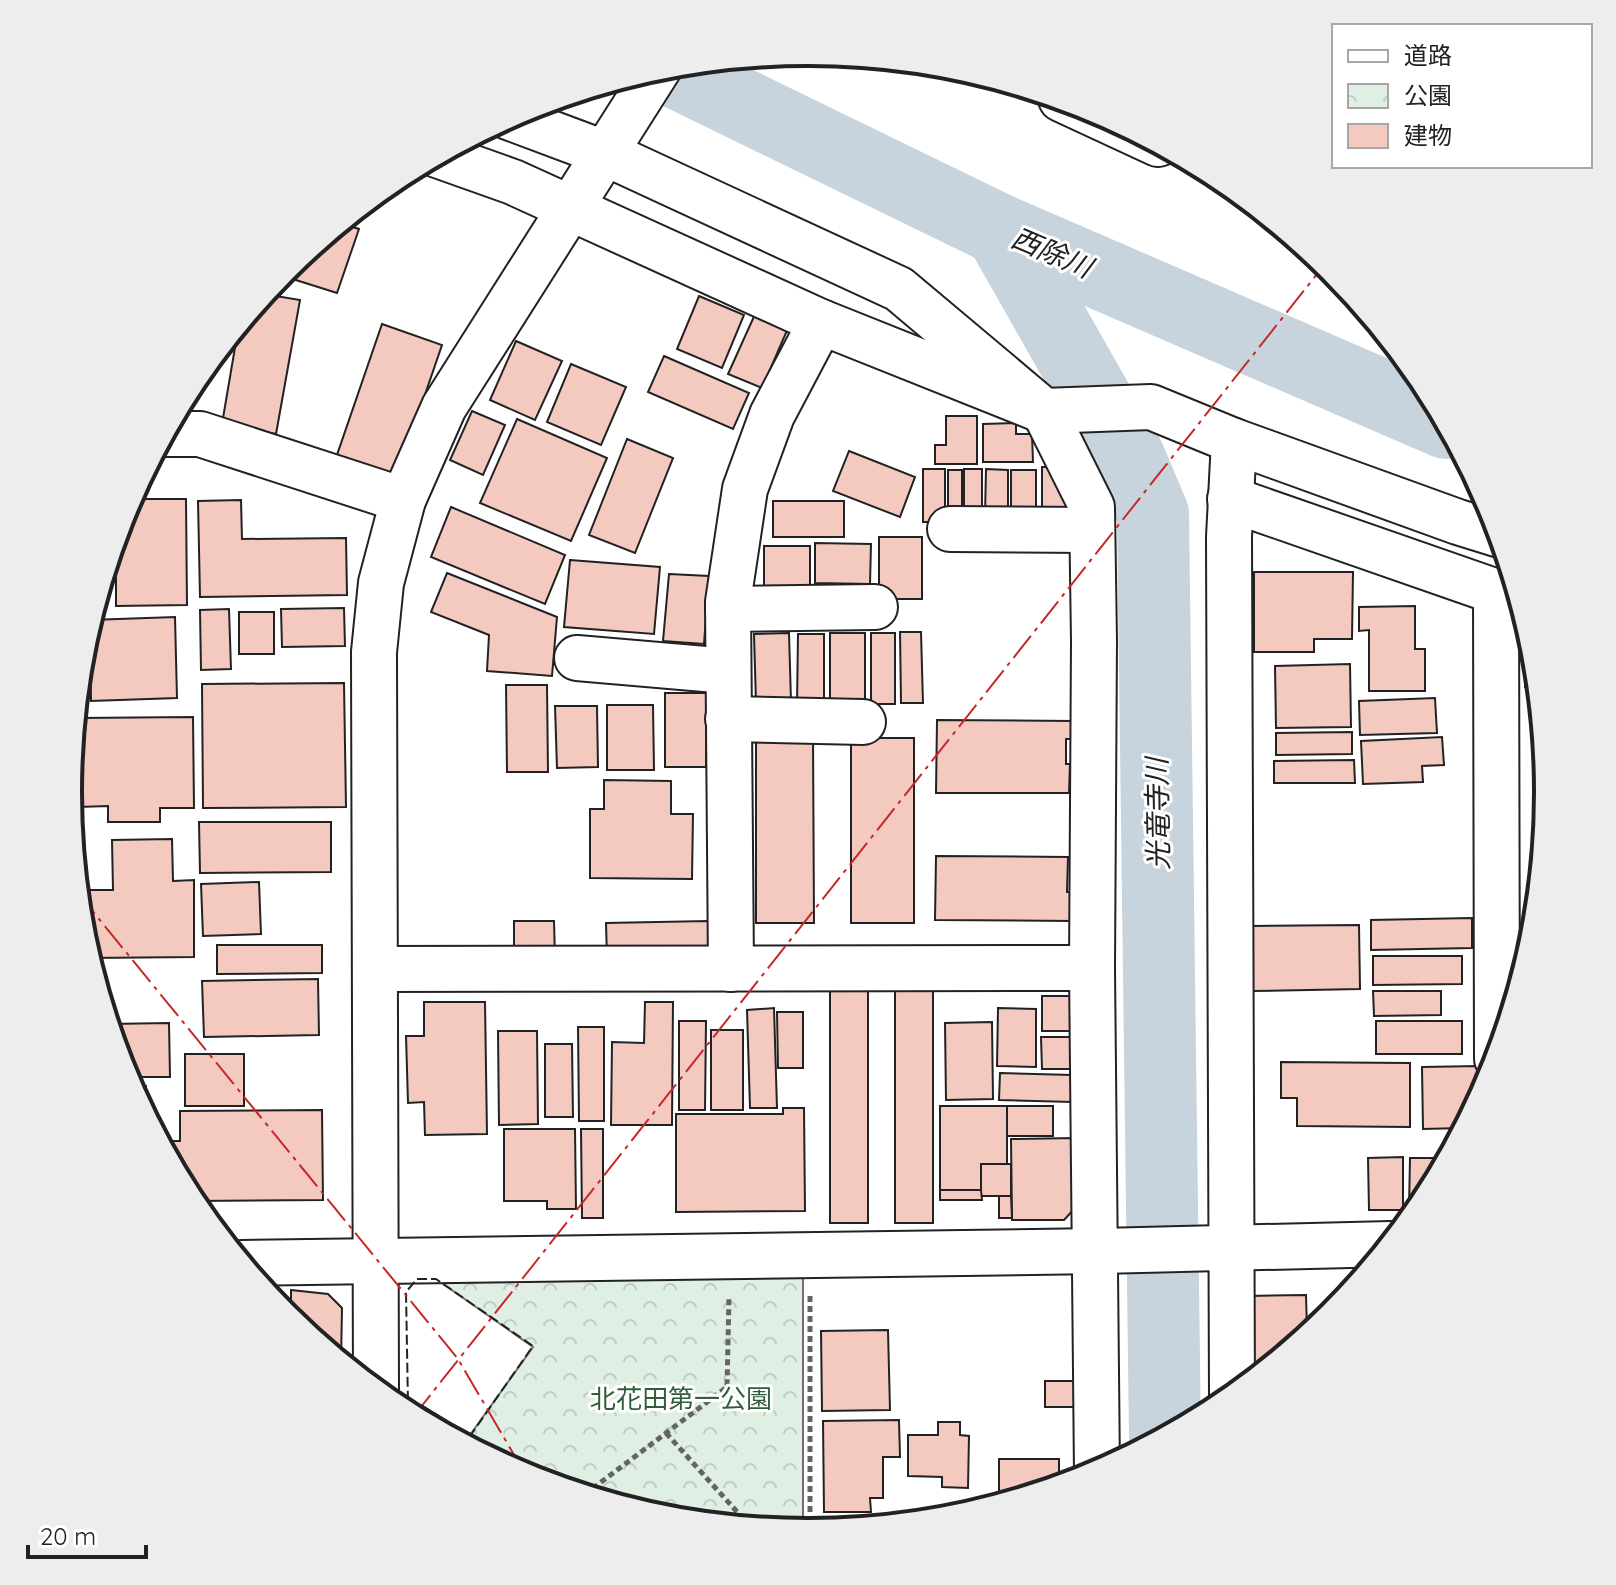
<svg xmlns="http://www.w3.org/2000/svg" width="1616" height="1585" viewBox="0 0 1616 1585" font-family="Quicksand,'Noto Sans JP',sans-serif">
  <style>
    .park { fill: url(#park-crowns); stroke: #6f6f6f; stroke-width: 2 }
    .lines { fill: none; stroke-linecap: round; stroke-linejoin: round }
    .river { stroke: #c7d3dd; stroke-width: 72 }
    .building { fill: #f3c9c0; stroke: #222; stroke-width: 2 }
    .minor-casing { stroke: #222; stroke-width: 48 }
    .path { stroke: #646464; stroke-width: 5; stroke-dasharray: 6 4; stroke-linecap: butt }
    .minor { stroke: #fff; stroke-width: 44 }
    .fence { stroke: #222; stroke-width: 2; stroke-dasharray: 10 4; stroke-linecap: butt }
    .power { stroke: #c62828; stroke-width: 2; stroke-dasharray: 28 6 4 6; stroke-linecap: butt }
    .labels { text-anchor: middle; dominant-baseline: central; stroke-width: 6; stroke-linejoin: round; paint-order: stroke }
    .park-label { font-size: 26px; fill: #2f5e38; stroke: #fff }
    .water-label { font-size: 28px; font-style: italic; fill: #222; stroke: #fff }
    .rim { fill: none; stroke: #222; stroke-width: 4 }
  </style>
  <defs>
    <pattern id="park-crowns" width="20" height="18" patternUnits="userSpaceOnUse" patternTransform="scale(2)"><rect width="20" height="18" fill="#e0efe3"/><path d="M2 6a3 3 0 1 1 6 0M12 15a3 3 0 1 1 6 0" fill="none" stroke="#c0cdc2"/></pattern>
  </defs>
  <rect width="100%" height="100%" fill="#fff"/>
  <path class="park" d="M 803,1274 L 803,1530 L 782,1530 L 663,1519 L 542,1482 L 542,1471 L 514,1471 L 408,1414 L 408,1405 L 421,1405 L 470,1435 L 533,1347 L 436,1279 Z"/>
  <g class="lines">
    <g class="river">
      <path d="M 663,66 L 1000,230 L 1446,423"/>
      <path d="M 1000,230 L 1129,457 L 1153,514 L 1165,1437"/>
    </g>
  </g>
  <g class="building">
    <path d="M 340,223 L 359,229 L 337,293 L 280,275 Z"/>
    <path d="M 264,294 L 300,300 L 276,434 L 222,424 L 239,324 Z"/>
    <path d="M 699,296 L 744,315 L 722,368 L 677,349 Z"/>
    <path d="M 756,312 L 789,326 L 762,388 L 728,374 Z"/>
    <path d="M 382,324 L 442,345 L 397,476 L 337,455 Z"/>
    <path d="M 516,341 L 562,361 L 535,420 L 490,400 Z"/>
    <path d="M 664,356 L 749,393 L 733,429 L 648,392 Z"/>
    <path d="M 571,364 L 626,387 L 601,445 L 547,422 Z"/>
    <path d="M 472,411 L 505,425 L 483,475 L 450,460 Z"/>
    <path d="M 946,416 L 977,416 L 977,464 L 935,464 L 935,445 L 946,445 Z"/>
    <path d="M 517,419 L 607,458 L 571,541 L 480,503 Z"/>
    <path d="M 1016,423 L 1016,434 L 1032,434 L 1033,462 L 983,462 L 983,424 Z"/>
    <path d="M 627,439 L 673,458 L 635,553 L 589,535 Z"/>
    <path d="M 849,451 L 915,477 L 900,517 L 833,491 Z"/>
    <path d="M 1042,467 L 1053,467 L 1072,512 L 1042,512 Z"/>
    <rect x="923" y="469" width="22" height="53"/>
    <rect x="964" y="469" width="18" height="51"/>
    <path d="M 986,469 L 1008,470 L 1008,516 L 985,516 Z"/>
    <rect x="948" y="470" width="14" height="49"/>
    <rect x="1011" y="470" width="25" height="46"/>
    <path d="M 129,499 L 186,499 L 187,605 L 116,606 L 116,536 Z"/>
    <path d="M 241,500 L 242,539 L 346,538 L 347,595 L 200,597 L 198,501 Z"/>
    <rect x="773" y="501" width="71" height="36"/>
    <path d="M 451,507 L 565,555 L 545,604 L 431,557 Z"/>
    <rect x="879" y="537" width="43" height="62"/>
    <path d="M 815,543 L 871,544 L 870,584 L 815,583 Z"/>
    <rect x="764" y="546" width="46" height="50"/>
    <path d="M 570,560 L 660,567 L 654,634 L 564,627 Z"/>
    <path d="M 1254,572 L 1353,572 L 1352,639 L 1314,639 L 1314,652 L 1254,652 Z"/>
    <path d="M 447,573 L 557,617 L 552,676 L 487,671 L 489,635 L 431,612 Z"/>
    <path d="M 669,574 L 709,576 L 704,644 L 663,641 Z"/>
    <path d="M 1415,606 L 1415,649 L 1425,649 L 1425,691 L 1369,691 L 1369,630 L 1359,631 L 1359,607 Z"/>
    <path d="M 344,608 L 345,646 L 282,647 L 281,609 Z"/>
    <path d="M 229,609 L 231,669 L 201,670 L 200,610 Z"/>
    <rect x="239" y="612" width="35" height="42"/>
    <path d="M 175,617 L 177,698 L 91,701 L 90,620 Z"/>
    <path d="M 900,632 L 921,632 L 923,703 L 901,703 Z"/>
    <path d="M 789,633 L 791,702 L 756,703 L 754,634 Z"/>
    <rect x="830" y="633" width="35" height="73"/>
    <rect x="871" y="633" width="24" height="71"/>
    <path d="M 798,634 L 824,634 L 824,705 L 797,705 Z"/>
    <path d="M 1525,651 L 1535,651 L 1538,687 L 1525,687 Z"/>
    <path d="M 1350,664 L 1351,727 L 1276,728 L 1275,666 Z"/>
    <path d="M 344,683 L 346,807 L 203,808 L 202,684 Z"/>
    <path d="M 506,685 L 547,685 L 548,772 L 507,772 Z"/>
    <path d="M 665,693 L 707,693 L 706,767 L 665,767 Z"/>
    <path d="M 1435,698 L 1437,733 L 1360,735 L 1359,701 Z"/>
    <path d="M 607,705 L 653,705 L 654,770 L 607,770 Z"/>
    <path d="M 555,706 L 597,706 L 598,767 L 557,768 Z"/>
    <path d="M 193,717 L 194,808 L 160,808 L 160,822 L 108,822 L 108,806 L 78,807 L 77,718 Z"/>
    <path d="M 937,720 L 1073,721 L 1073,739 L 1066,739 L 1066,764 L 1070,764 L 1069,793 L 936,793 Z"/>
    <path d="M 1352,732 L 1352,754 L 1276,755 L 1276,733 Z"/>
    <path d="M 756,735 L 813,735 L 814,923 L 756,923 Z"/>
    <path d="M 1442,737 L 1444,765 L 1422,766 L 1423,782 L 1363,784 L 1361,741 Z"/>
    <rect x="851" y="738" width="63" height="185"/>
    <path d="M 1354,760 L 1355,783 L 1274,783 L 1274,761 Z"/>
    <path d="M 604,780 L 671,781 L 671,814 L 693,814 L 692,879 L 590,878 L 590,809 L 604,809 Z"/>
    <path d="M 199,822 L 331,822 L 331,872 L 200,873 Z"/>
    <path d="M 172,839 L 173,881 L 194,880 L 194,957 L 88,958 L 82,937 L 77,890 L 113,890 L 112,840 Z"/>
    <path d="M 936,856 L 1068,857 L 1067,892 L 1073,893 L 1073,921 L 935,920 Z"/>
    <path d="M 259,882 L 261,934 L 203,936 L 201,884 Z"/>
    <path d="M 1472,918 L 1472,948 L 1371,950 L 1371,920 Z"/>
    <path d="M 514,921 L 554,921 L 555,958 L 514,958 Z"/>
    <path d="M 708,921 L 709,957 L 607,959 L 606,923 Z"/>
    <path d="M 1359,925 L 1360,989 L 1253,991 L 1252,926 Z"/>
    <path d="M 217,945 L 322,945 L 322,973 L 217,974 Z"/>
    <path d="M 1373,956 L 1462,956 L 1462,984 L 1373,985 Z"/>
    <path d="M 318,979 L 319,1035 L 204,1037 L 202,981 Z"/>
    <rect x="830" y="991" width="38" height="232"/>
    <rect x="895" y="991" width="38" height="232"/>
    <path d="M 1373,991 L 1441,991 L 1441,1015 L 1374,1016 Z"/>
    <rect x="1042" y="996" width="30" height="35"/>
    <path d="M 424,1002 L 485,1002 L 487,1134 L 425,1135 L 424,1102 L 408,1103 L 406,1036 L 424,1036 Z"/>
    <path d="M 645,1002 L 673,1002 L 672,1125 L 611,1125 L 612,1042 L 644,1043 Z"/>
    <path d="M 774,1008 L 777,1108 L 750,1108 L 747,1010 Z"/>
    <path d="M 998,1008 L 1036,1009 L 1036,1067 L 997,1066 Z"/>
    <path d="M 777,1012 L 803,1012 L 803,1068 L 778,1068 Z"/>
    <path d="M 679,1021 L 706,1021 L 705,1110 L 679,1110 Z"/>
    <rect x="1376" y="1021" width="86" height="33"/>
    <path d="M 992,1022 L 993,1099 L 946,1100 L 945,1023 Z"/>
    <path d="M 169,1023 L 170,1077 L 125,1077 L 108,1024 Z"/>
    <path d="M 578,1027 L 604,1027 L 604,1121 L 579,1121 Z"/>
    <rect x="711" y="1030" width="32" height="80"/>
    <path d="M 498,1031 L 537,1031 L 538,1124 L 499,1125 Z"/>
    <path d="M 1041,1037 L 1071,1037 L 1072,1069 L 1042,1069 Z"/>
    <path d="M 545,1044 L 572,1044 L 573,1117 L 545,1117 Z"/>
    <rect x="185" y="1054" width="59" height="52"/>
    <path d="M 1281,1062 L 1410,1063 L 1410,1127 L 1297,1126 L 1297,1098 L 1281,1098 Z"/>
    <path d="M 1479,1066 L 1480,1100 L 1464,1128 L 1423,1129 L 1422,1067 Z"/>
    <path d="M 1000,1073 L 1072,1075 L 1072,1102 L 999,1100 Z"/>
    <path d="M 129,1086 L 146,1086 L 146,1118 Z"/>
    <path d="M 940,1106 L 1007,1106 L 1007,1164 L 981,1164 L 981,1190 L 940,1190 Z"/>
    <rect x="1007" y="1106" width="46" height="30"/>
    <path d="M 783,1108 L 804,1108 L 805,1211 L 676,1212 L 676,1114 L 783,1114 Z"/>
    <path d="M 322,1110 L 323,1200 L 191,1201 L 159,1141 L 180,1141 L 180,1111 Z"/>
    <path d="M 504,1129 L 575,1129 L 576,1209 L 547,1209 L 547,1201 L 504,1201 Z"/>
    <path d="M 581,1129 L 603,1129 L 603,1218 L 582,1218 Z"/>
    <path d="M 1075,1138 L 1076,1207 L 1064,1220 L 1012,1220 L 1011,1139 Z"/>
    <path d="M 1403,1157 L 1403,1210 L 1369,1210 L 1368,1158 Z"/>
    <path d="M 1410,1158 L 1440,1158 L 1440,1173 L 1419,1209 L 1409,1209 Z"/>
    <rect x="981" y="1164" width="30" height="32"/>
    <path d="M 940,1190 L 981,1190 L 982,1200 L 940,1200 Z"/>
    <path d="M 999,1196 L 1011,1196 L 1012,1218 L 999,1218 Z"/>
    <path d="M 291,1290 L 328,1294 L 342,1308 L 341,1363 L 291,1322 Z"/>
    <path d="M 1306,1295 L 1307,1330 L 1311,1330 L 1311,1333 L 1249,1384 L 1248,1296 Z"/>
    <path d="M 888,1330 L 890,1410 L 822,1411 L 821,1331 Z"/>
    <rect x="1045" y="1381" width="31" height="26"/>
    <path d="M 899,1420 L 900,1457 L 883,1457 L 883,1498 L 870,1498 L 871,1512 L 824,1512 L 823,1421 Z"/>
    <path d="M 938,1422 L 960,1422 L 960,1435 L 969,1436 L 968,1488 L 942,1487 L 942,1477 L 908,1476 L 908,1435 L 938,1435 Z"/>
    <path d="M 999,1459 L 1059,1459 L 1059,1486 L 999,1505 Z"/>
  </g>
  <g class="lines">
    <defs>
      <g id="minor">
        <path d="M 1061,99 L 1158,144"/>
        <path d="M 508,117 L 607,154 L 899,289 L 1044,411 L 1092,507 L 1094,641 L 1092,968 L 1097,1473"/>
        <path d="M 437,155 L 513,182 L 821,322 L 1044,411 L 1151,407 L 1234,441 L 1458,522 L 1500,535"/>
        <path d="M 164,434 L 200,434 L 403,500"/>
        <path d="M 1230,499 L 1520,600"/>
        <path d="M 950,529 L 1092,530"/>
        <path d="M 1496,593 L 1497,1059"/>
        <path d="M 728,609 L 875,607"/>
        <path d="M 577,658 L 728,671"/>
        <path d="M 728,719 L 863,722"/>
        <path d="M 375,969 L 1092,968"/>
        <path d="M 731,969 L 728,602 L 745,489 L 772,415 L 821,322"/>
        <path d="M 241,1263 L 1100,1251 L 1391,1244"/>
        <path d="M 376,1391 L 374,652 L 381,583 L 403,500 L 444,407 L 659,68"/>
        <path d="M 1232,1398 L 1229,537 L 1234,441"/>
      </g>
    </defs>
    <use href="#minor" class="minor-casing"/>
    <g class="path">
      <path d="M 810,1296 L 810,1533"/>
      <path d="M 666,1433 L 739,1514 L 739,1526"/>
      <path d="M 574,1492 L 588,1492 L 727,1387 L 729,1297"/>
    </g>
    <use href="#minor" class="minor"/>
    <path class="fence" d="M 417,1279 L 436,1279 L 533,1346 L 470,1436 L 421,1405 L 408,1405 L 406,1292 Z"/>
    <g class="power">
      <path d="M 77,892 L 458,1359 L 527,1477"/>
      <path d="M 413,1417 L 1325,264"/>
    </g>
  </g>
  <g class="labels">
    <g class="park-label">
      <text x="681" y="1398">北花田第一公園</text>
    </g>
    <g class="water-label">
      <text transform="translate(1052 252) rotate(23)">西除川</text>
      <text transform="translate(1157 814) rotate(-91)">光竜寺川</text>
    </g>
  </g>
  <path d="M0 0H1616V1585H0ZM82 792a726 726 0 1 1 1452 0a726 726 0 1 1-1452 0Z" fill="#ededed" fill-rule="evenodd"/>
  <path class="rim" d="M82 792a726 726 0 1 1 1452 0a726 726 0 1 1-1452 0Z"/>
  <rect x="1332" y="24" width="260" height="144" fill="#ffffff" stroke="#a7a7a7" stroke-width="2"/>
  <rect x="1348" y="50" width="40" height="12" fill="#ffffff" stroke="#a7a7a7" stroke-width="2"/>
  <text x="1404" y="64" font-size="24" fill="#222222">道路</text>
  <rect x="1348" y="84" width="40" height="24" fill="url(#park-crowns)" stroke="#a7a7a7" stroke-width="2"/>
  <text x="1404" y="104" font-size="24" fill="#222222">公園</text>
  <rect x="1348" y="124" width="40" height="24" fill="#f3c9c0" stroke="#a7a7a7" stroke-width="2"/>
  <text x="1404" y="144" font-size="24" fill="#222222">建物</text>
  <path d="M28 1545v12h118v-12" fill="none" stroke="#222222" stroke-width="4"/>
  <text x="40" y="1545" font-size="24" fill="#222222" stroke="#ffffff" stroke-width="6" paint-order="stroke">20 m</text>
</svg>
